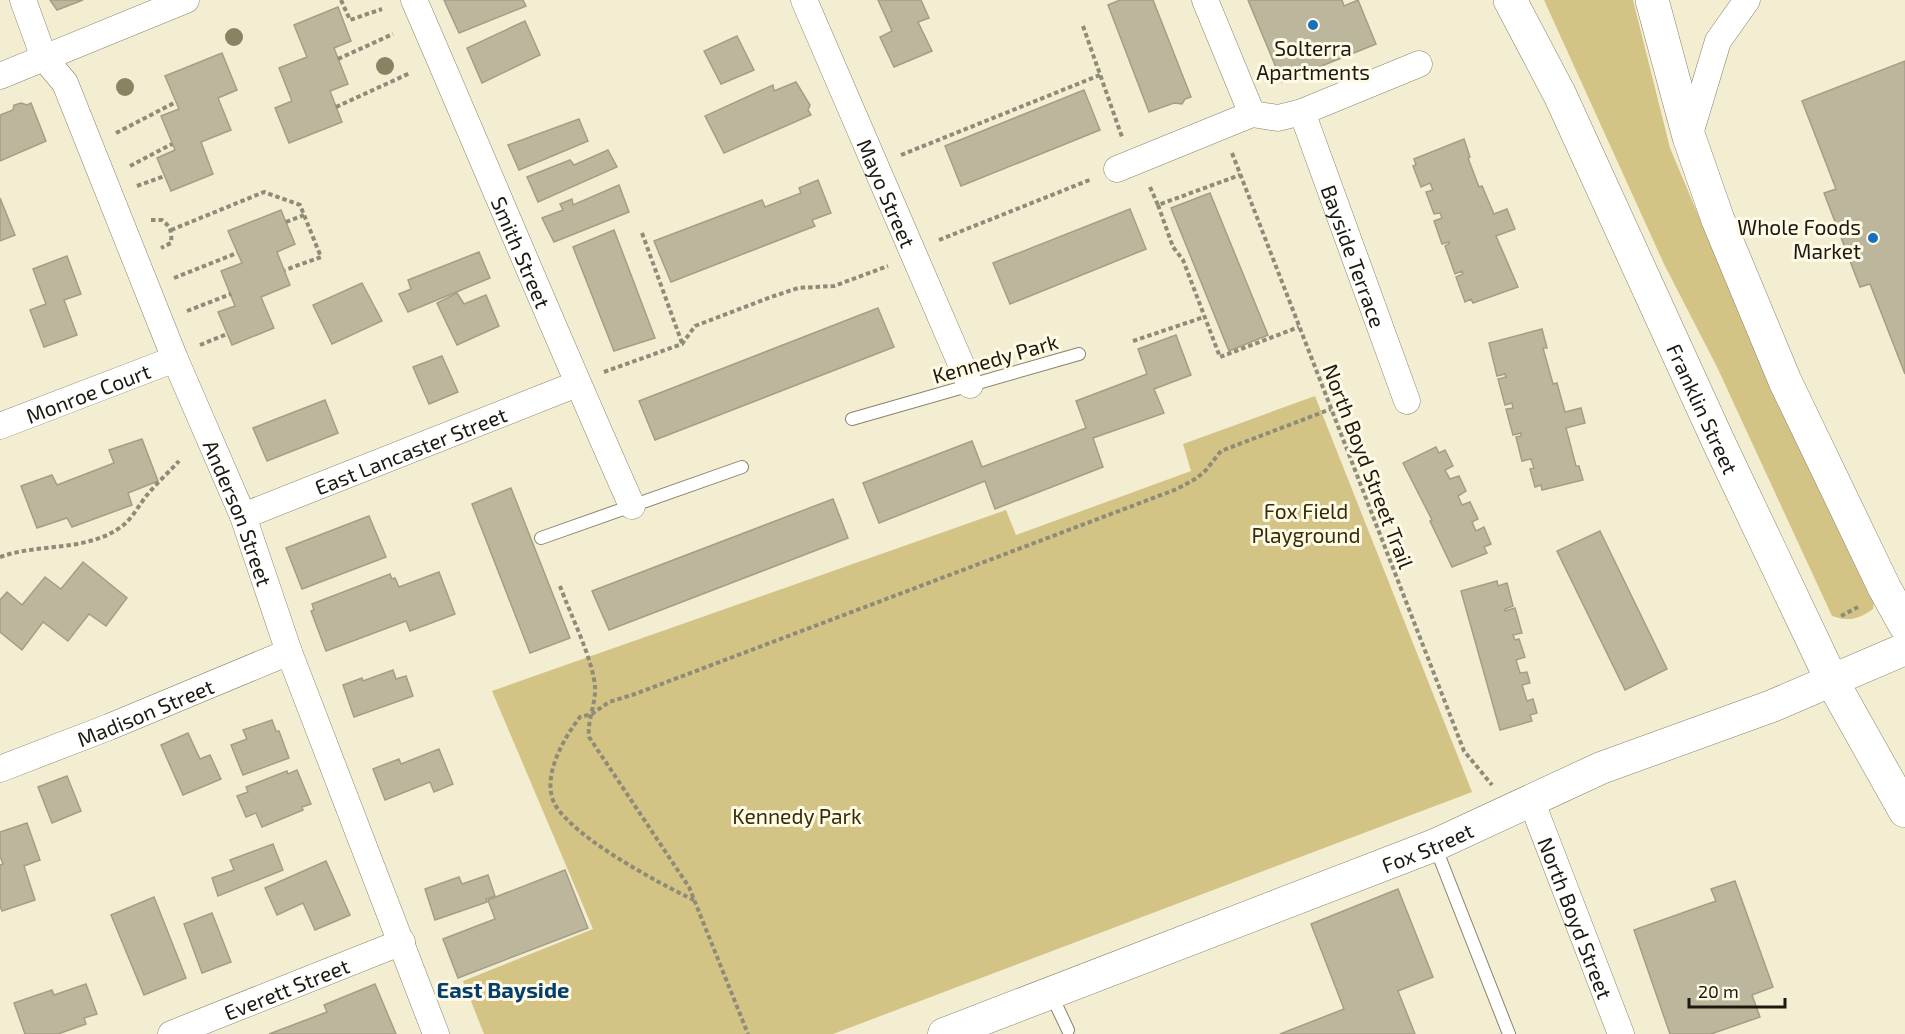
<svg xmlns="http://www.w3.org/2000/svg" width="1905" height="1034" viewBox="0 0 1905 1034" font-family="'Exo 2',sans-serif">
  <style>
    .green { fill: #d3c485 }
    .building { fill: #bcb69c; stroke: #a49e86; stroke-width: 1.5 }
    .lines { fill: none; stroke-linecap: round; stroke-linejoin: round }
    .service-casing { stroke: #88836b; stroke-width: 14 }
    .minor-casing { stroke: #88836b; stroke-width: 27 }
    .tertiary-casing { stroke: #88836b; stroke-width: 33 }
    .primary-casing { stroke: #88836b; stroke-width: 34 }
    .path { stroke: #908b79; stroke-width: 4; stroke-dasharray: 4.5 3; stroke-linecap: butt }
    .service { stroke: #fff; stroke-width: 12 }
    .minor { stroke: #fff; stroke-width: 26 }
    .tertiary { stroke: #fff; stroke-width: 32 }
    .primary { stroke: #fff; stroke-width: 33 }
    .tree { fill: #8a8362 }
    .poi-dot { fill: #1571bd; stroke: #fffae5; stroke-width: 2 }
    .labels { text-anchor: middle; dominant-baseline: central; stroke-width: 6; stroke-linejoin: round; paint-order: stroke }
    .poi-label { font-size: 21px; fill: #1b1910; stroke: #fffae5 }
    .street-label { font-size: 21px; fill: #1b1910; stroke: #fffae5 }
    .park-label { font-size: 21px; fill: #352d07; stroke: #fffae5 }
    .neighbourhood-label { font-size: 22px; font-weight: bold; fill: #023e6e; stroke: #fffae5 }
  </style>
  <rect width="100%" height="100%" fill="#f3edd2"/>
  <g class="green">
    <path d="M 1544,0 L 1633,0 L 1670,148 L 1781,412 L 1868,586 L 1874,603 L 1873,609 C 1859,619 1849,622 1832,616 L 1717,367 L 1664,264 Z"/>
    <path d="M 1315,396 L 1472,792 L 833,1034 L 484,1034 L 463,981 L 593,929 L 492,691 L 1006,510 L 1016,535 L 1191,471 L 1183,444 Z"/>
  </g>
  <g class="building">
    <path d="M 50,0 L 83,0 L 57,10 Z"/>
    <path d="M 444,0 L 523,0 L 526,6 L 459,33 Z"/>
    <path d="M 878,0 L 921,0 L 929,18 L 918,22 L 932,51 L 894,67 L 880,37 L 892,31 Z"/>
    <path d="M 1120,0 L 1153,0 L 1191,97 L 1185,99 L 1182,104 L 1174,103 L 1149,112 L 1108,5 Z"/>
    <path d="M 1248,0 L 1342,0 L 1344,6 L 1358,0 L 1376,44 L 1282,82 Z"/>
    <path d="M 338,7 L 351,41 L 334,48 L 348,84 L 330,91 L 342,122 L 289,143 L 275,108 L 292,101 L 279,68 L 307,57 L 294,25 Z"/>
    <path d="M 525,21 L 540,55 L 482,83 L 467,48 Z"/>
    <path d="M 737,36 L 754,70 L 721,84 L 704,51 Z"/>
    <path d="M 222,53 L 237,90 L 218,98 L 231,130 L 201,142 L 213,174 L 171,191 L 157,158 L 175,150 L 161,116 L 179,109 L 165,76 Z"/>
    <path d="M 1905,61 L 1905,374 L 1870,284 L 1860,287 L 1824,193 L 1836,189 L 1802,101 Z"/>
    <path d="M 796,82 L 810,105 L 808,110 L 811,115 L 724,153 L 705,116 L 773,85 L 774,91 Z"/>
    <path d="M 1084,90 L 1100,130 L 961,186 L 945,146 Z"/>
    <path d="M 21,103 L 27,105 L 31,103 L 46,141 L 0,161 L 0,115 L 13,110 L 14,105 Z"/>
    <path d="M 579,119 L 588,141 L 519,170 L 508,145 Z"/>
    <path d="M 1464,139 L 1470,157 L 1468,158 L 1479,187 L 1482,186 L 1494,214 L 1507,209 L 1515,229 L 1496,236 L 1518,287 L 1473,303 L 1471,299 L 1465,302 L 1456,277 L 1463,274 L 1462,271 L 1455,274 L 1445,246 L 1449,244 L 1449,242 L 1442,244 L 1434,221 L 1442,218 L 1440,213 L 1434,214 L 1426,192 L 1433,190 L 1430,183 L 1421,187 L 1413,166 L 1416,165 L 1414,159 Z"/>
    <path d="M 608,150 L 617,167 L 538,202 L 527,177 L 570,160 L 574,165 Z"/>
    <path d="M 818,180 L 831,213 L 812,220 L 815,226 L 671,282 L 654,241 L 762,200 L 765,207 L 801,193 L 799,188 Z"/>
    <path d="M 619,185 L 629,212 L 554,242 L 542,218 L 563,210 L 560,204 L 572,199 L 573,205 Z"/>
    <path d="M 1210,193 L 1268,335 L 1229,351 L 1171,208 Z"/>
    <path d="M 0,198 L 15,235 L 0,241 Z"/>
    <path d="M 1130,209 L 1146,249 L 1010,304 L 993,263 Z"/>
    <path d="M 281,210 L 295,244 L 277,252 L 290,285 L 261,297 L 274,328 L 232,345 L 218,312 L 235,306 L 221,271 L 242,263 L 228,231 Z"/>
    <path d="M 614,230 L 655,338 L 614,351 L 573,247 Z"/>
    <path d="M 479,252 L 490,278 L 408,312 L 399,294 L 411,289 L 408,280 Z"/>
    <path d="M 67,256 L 81,294 L 64,300 L 77,335 L 44,347 L 30,310 L 46,304 L 33,269 Z"/>
    <path d="M 362,283 L 382,321 L 332,344 L 313,305 Z"/>
    <path d="M 457,293 L 464,304 L 486,295 L 499,326 L 457,345 L 437,303 Z"/>
    <path d="M 878,308 L 894,347 L 655,440 L 639,401 Z"/>
    <path d="M 1542,329 L 1547,348 L 1543,348 L 1553,384 L 1557,383 L 1565,412 L 1581,408 L 1585,423 L 1566,428 L 1576,466 L 1579,466 L 1583,480 L 1542,490 L 1541,485 L 1535,487 L 1530,469 L 1534,468 L 1531,459 L 1522,461 L 1516,437 L 1521,436 L 1521,433 L 1513,435 L 1506,409 L 1513,408 L 1512,403 L 1505,405 L 1498,379 L 1506,377 L 1505,374 L 1497,376 L 1489,343 Z"/>
    <path d="M 1176,335 L 1191,375 L 1154,389 L 1164,413 L 1093,438 L 1103,467 L 995,509 L 985,481 L 879,523 L 863,483 L 972,441 L 982,467 L 1086,428 L 1076,401 L 1147,374 L 1138,349 Z"/>
    <path d="M 442,356 L 458,392 L 429,404 L 413,367 Z"/>
    <path d="M 325,400 L 338,433 L 267,461 L 253,428 Z"/>
    <path d="M 142,439 L 158,481 L 128,493 L 132,505 L 72,527 L 67,518 L 37,528 L 21,486 L 52,475 L 57,485 L 114,463 L 109,450 Z"/>
    <path d="M 1436,447 L 1439,453 L 1445,450 L 1453,466 L 1445,470 L 1450,479 L 1459,476 L 1466,491 L 1458,496 L 1462,505 L 1470,502 L 1478,519 L 1472,522 L 1476,531 L 1484,527 L 1491,544 L 1484,547 L 1487,553 L 1452,567 L 1430,521 L 1432,520 L 1403,463 Z"/>
    <path d="M 511,488 L 570,638 L 530,653 L 472,504 Z"/>
    <path d="M 833,499 L 848,538 L 609,630 L 592,591 Z"/>
    <path d="M 369,516 L 386,557 L 302,589 L 286,548 Z"/>
    <path d="M 1600,531 L 1667,669 L 1625,690 L 1557,551 Z"/>
    <path d="M 83,562 L 127,598 L 106,626 L 89,614 L 68,641 L 43,622 L 22,650 L 0,632 L 0,600 L 7,592 L 22,605 L 45,577 L 61,589 Z"/>
    <path d="M 439,572 L 455,614 L 410,631 L 406,621 L 326,651 L 311,611 L 314,610 L 312,604 L 390,574 L 392,579 L 395,578 L 399,587 Z"/>
    <path d="M 1497,581 L 1498,586 L 1507,583 L 1513,606 L 1505,609 L 1505,611 L 1515,608 L 1522,633 L 1513,635 L 1515,640 L 1519,639 L 1525,657 L 1516,660 L 1520,673 L 1527,672 L 1530,683 L 1522,685 L 1527,701 L 1533,699 L 1537,713 L 1530,715 L 1532,721 L 1500,730 L 1461,591 Z"/>
    <path d="M 393,670 L 396,679 L 406,676 L 413,696 L 354,717 L 343,685 L 362,678 L 363,681 Z"/>
    <path d="M 272,720 L 276,731 L 279,731 L 289,758 L 243,775 L 231,745 L 247,739 L 243,730 Z"/>
    <path d="M 188,733 L 200,759 L 210,755 L 221,779 L 183,795 L 161,745 Z"/>
    <path d="M 439,749 L 453,784 L 434,792 L 430,782 L 385,800 L 373,769 L 399,759 L 401,764 Z"/>
    <path d="M 297,770 L 311,804 L 302,807 L 303,810 L 262,827 L 256,813 L 246,817 L 237,796 L 248,792 L 246,787 L 287,771 L 288,774 Z"/>
    <path d="M 67,776 L 81,811 L 52,823 L 38,787 Z"/>
    <path d="M 27,823 L 40,860 L 24,866 L 35,900 L 2,911 L 0,906 L 0,865 L 3,864 L 0,856 L 0,832 Z"/>
    <path d="M 273,844 L 283,870 L 218,896 L 212,878 L 234,870 L 230,860 Z"/>
    <path d="M 326,861 L 350,915 L 315,930 L 303,903 L 277,915 L 265,888 Z"/>
    <path d="M 565,870 L 588,928 L 458,978 L 443,939 L 495,919 L 488,900 Z"/>
    <path d="M 488,875 L 495,896 L 486,899 L 487,902 L 435,920 L 425,889 L 459,877 L 462,884 Z"/>
    <path d="M 1735,881 L 1773,987 L 1752,995 L 1760,1017 L 1711,1034 L 1670,1034 L 1634,930 L 1716,901 L 1711,889 Z"/>
    <path d="M 1398,889 L 1433,977 L 1398,991 L 1415,1034 L 1280,1034 L 1344,1009 L 1311,924 Z"/>
    <path d="M 154,897 L 186,978 L 144,995 L 111,915 Z"/>
    <path d="M 212,913 L 231,962 L 202,973 L 184,924 Z"/>
    <path d="M 86,984 L 97,1014 L 84,1018 L 86,1024 L 58,1034 L 25,1034 L 14,1003 L 52,990 L 54,995 Z"/>
    <path d="M 375,984 L 396,1034 L 269,1034 L 327,1012 L 324,1005 Z"/>
  </g>
  <g class="lines">
    <defs>
      <g id="service">
        <path d="M 852,419 L 1079,354"/>
        <path d="M 541,538 L 742,467"/>
        <path d="M 1435,846 L 1509,1034"/>
        <path d="M 1051,994 L 1068,1030"/>
      </g>
      <g id="minor">
        <path id="s1" d="M 23,0 L 44,58 L 65,83 L 175,359 L 243,516 L 289,652 L 436,1034"/>
        <path id="s2" d="M 414,0 C 487,168 557,338 632,506"/>
        <path id="s3" d="M 804,0 L 970,385"/>
        <path d="M 1205,0 L 1252,114"/>
        <path d="M 0,76 L 186,0"/>
        <path id="s4" d="M 1302,112 L 1407,401"/>
        <path d="M 1689,137 L 1718,41 L 1747,0"/>
        <path d="M 1117,169 L 1252,114 L 1278,118 L 1302,112 L 1419,64"/>
        <path id="s5" d="M 0,426 L 175,359"/>
        <path id="s6" d="M 243,516 L 577,384"/>
        <path id="s7" d="M 0,769 L 109,727 L 289,652"/>
        <path id="s8" d="M 1531,800 L 1621,1034"/>
        <path id="s9" d="M 171,1034 L 402,942"/>
      </g>
      <g id="tertiary">
        <path id="s10" d="M 944,1034 L 1435,845 L 1601,768 L 1772,706 L 1905,649"/>
      </g>
      <g id="primary">
        <path id="s11" d="M 1510,0 L 1560,95 L 1719,443 L 1832,681 L 1905,811"/>
        <path d="M 1652,0 L 1689,137 L 1718,220 L 1785,381 L 1885,589 L 1905,625"/>
      </g>
    </defs>
    <use href="#service" class="service-casing"/>
    <use href="#minor" class="minor-casing"/>
    <use href="#tertiary" class="tertiary-casing"/>
    <use href="#primary" class="primary-casing"/>
    <g class="path">
      <path d="M 341,0 L 350,20 L 382,9"/>
      <path d="M 1083,26 L 1122,137"/>
      <path d="M 338,59 L 393,34"/>
      <path d="M 336,107 L 410,73"/>
      <path d="M 116,133 L 176,102"/>
      <path d="M 1232,153 L 1464,751 L 1492,785"/>
      <path d="M 901,155 L 1100,75"/>
      <path d="M 130,166 L 172,144"/>
      <path d="M 137,186 L 165,176"/>
      <path d="M 1150,187 L 1158,205 L 1240,175"/>
      <path d="M 1158,205 L 1173,247 L 1183,260 L 1220,357 L 1299,327"/>
      <path d="M 151,220 L 162,220 C 171,227 172,232 171,243 L 161,248"/>
      <path d="M 286,222 L 304,215"/>
      <path d="M 171,230 L 264,192 L 300,205 L 321,257 L 285,270"/>
      <path d="M 642,233 L 682,343"/>
      <path d="M 939,240 L 1092,179"/>
      <path d="M 174,278 L 237,253"/>
      <path d="M 187,311 L 231,294"/>
      <path d="M 1133,341 L 1204,317"/>
      <path d="M 200,345 L 227,334"/>
      <path d="M 604,372 L 682,344 L 695,326 L 771,297 L 798,288 L 834,286 L 888,266"/>
      <path d="M 0,557 C 39,543 86,552 121,527 C 132,519 139,505 147,495 C 157,483 169,472 179,461"/>
      <path d="M 560,586 C 570,614 593,659 595,687 C 596,705 587,720 589,737 L 689,887 L 748,1034"/>
      <path d="M 1841,616 L 1858,607"/>
      <path d="M 694,900 C 662,885 560,831 552,797 C 545,771 564,738 580,717 L 592,714 L 609,702 L 635,694 L 1177,489 L 1197,478 L 1206,470 L 1221,451 L 1331,409"/>
    </g>
    <use href="#service" class="service"/>
    <use href="#minor" class="minor"/>
    <use href="#tertiary" class="tertiary"/>
    <use href="#primary" class="primary"/>
  </g>
  <g class="tree">
    <circle cx="234" cy="37" r="9"/>
    <circle cx="385" cy="66" r="9"/>
    <circle cx="125" cy="87" r="9"/>
  </g>
  <g class="poi-dot">
    <circle cx="1313" cy="25" r="6"/>
    <circle cx="1873" cy="238" r="6"/>
  </g>
  <g class="labels">
    <g class="poi-label">
      <text x="1313" y="47">Solterra<tspan x="1313" dy="24">Apartments</tspan></text>
      <text x="1861" y="226" text-anchor="end">Whole Foods<tspan x="1861" dy="24">Market</tspan></text>
    </g>
    <g class="street-label">
      <text stroke="none"><textPath href="#s3" startOffset="210">Mayo Street</textPath></text>
      <text stroke="none"><textPath href="#s2" startOffset="274">Smith Street</textPath></text>
      <text stroke="none"><textPath href="#s4" startOffset="153">Bayside Terrace</textPath></text>
      <text transform="translate(995 358) rotate(-16)">Kennedy Park</text>
      <text stroke="none"><textPath href="#s5" startOffset="94">Monroe Court</textPath></text>
      <text stroke="none"><textPath href="#s11" startOffset="452">Franklin Street</textPath></text>
      <text stroke="none"><textPath href="#s6" startOffset="180">East Lancaster Street</textPath></text>
      <text transform="translate(1369 466) rotate(69)">North Boyd Street Trail</text>
      <text stroke="none"><textPath href="#s1" startOffset="558">Anderson Street</textPath></text>
      <text stroke="none"><textPath href="#s7" startOffset="156">Madison Street</textPath></text>
      <text stroke="none"><textPath href="#s10" startOffset="518">Fox Street</textPath></text>
      <text stroke="none"><textPath href="#s8" startOffset="126">North Boyd Street</textPath></text>
      <text stroke="none"><textPath href="#s9" startOffset="124">Everett Street</textPath></text>
    </g>
    <g class="park-label">
      <text x="1306" y="510">Fox Field<tspan x="1306" dy="24">Playground</tspan></text>
      <text x="797" y="815">Kennedy Park</text>
    </g>
    <g class="neighbourhood-label">
      <text x="503" y="989">East Bayside</text>
    </g>
  </g>
  <path d="M1689 998v9h96v-9" fill="none" stroke="#1b1910" stroke-width="3"/>
  <text x="1698" y="998" font-size="18" fill="#1b1910" stroke="#fffae5" stroke-width="4.5" paint-order="stroke">20 m</text>
</svg>
